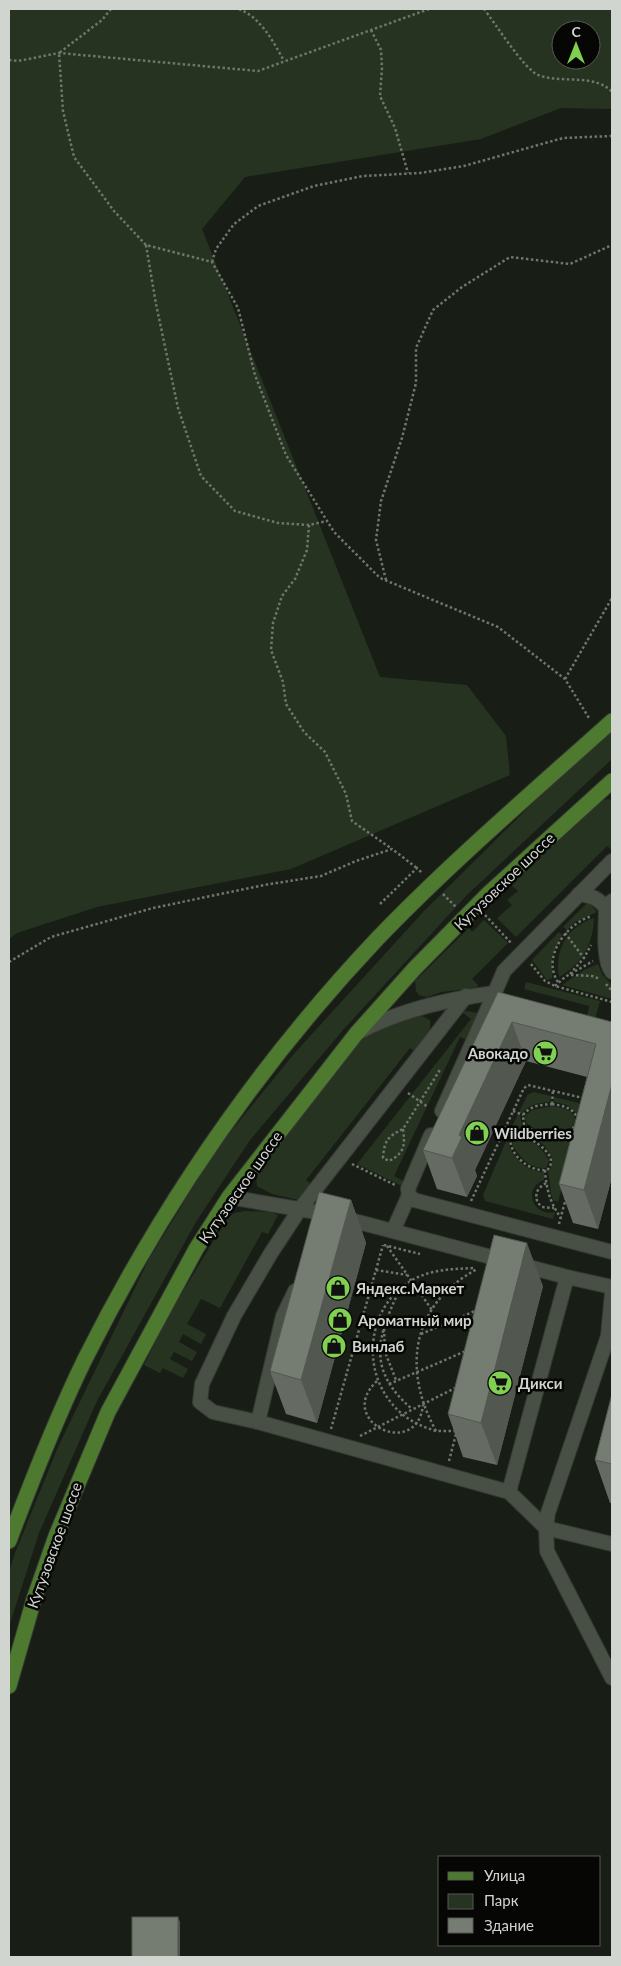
<svg xmlns="http://www.w3.org/2000/svg" width="621" height="1966" viewBox="0 0 621 1966" font-family="Lato,sans-serif">
  <style>
    .green { fill: #263320; fill-rule: evenodd }
    .lines { fill: none; stroke-linecap: round; stroke-linejoin: round }
    .minor-casing { stroke: #353934; stroke-width: 16 }
    .major-casing { stroke: #353934; stroke-width: 17 }
    .path { stroke: #70756e; stroke-width: 2.5; stroke-dasharray: 2.5 2.5; stroke-linecap: butt }
    .minor { stroke: #484f45; stroke-width: 14 }
    .major { stroke: #4e7a30; stroke-width: 15 }
    .wall { fill: #656b62 }
    .shaded-wall { fill: #525750 }
    .building { fill: #757c72; stroke: #525750 }
    .labels { text-anchor: middle; dominant-baseline: central; stroke-width: 5; stroke-linejoin: round; paint-order: stroke }
    .street-label { font-size: 15px; fill: #d1d5d0; stroke: #060705 }
    .poi-label { font-size: 15px; font-weight: bold; fill: #d1d5d0; stroke: #060705; text-anchor: start }
  </style>
  <rect width="100%" height="100%" fill="#181e16"/>
  <g class="green">
    <path d="M 9,9 L 612,9 L 612,109 L 561,108 L 481,139 L 245,177 L 202,229 L 380,677 L 467,685 L 506,736 L 510,775 L 291,869 L 97,907 L 17,933 L 9,939 ZM 561,30 L 591,30 L 591,60 L 561,60 Z"/>
    <path d="M 612,730 L 612,759 L 467,895 L 343,1030 L 250,1140 L 196,1222 L 97,1401 L 39,1533 L 9,1627 L 9,1572 L 15,1553 L 58,1447 L 149,1259 L 216,1150 L 292,1056 L 424,911 L 542,794 Z"/>
    <path d="M 609,799 L 612,801 L 612,850 L 607,846 L 516,937 L 497,918 L 512,905 L 507,900 L 518,891 L 511,885 L 603,800 Z"/>
    <path d="M 587,903 L 590,904 L 597,912 L 575,922 L 567,930 L 563,927 Z"/>
    <path d="M 594,918 C 593,945 582,964 559,977 C 554,950 567,927 594,918 Z"/>
    <path d="M 484,920 L 508,943 L 472,979 L 478,985 L 476,988 L 441,992 L 427,997 L 419,995 L 416,991 L 415,981 L 469,928 L 472,932 Z"/>
    <path d="M 559,932 L 562,935 L 552,956 L 552,978 L 547,980 L 532,960 Z"/>
    <path d="M 598,964 L 602,974 L 612,985 L 612,999 L 562,985 L 584,970 Z"/>
    <path d="M 526,982 L 600,1001 L 595,1019 L 587,1017 L 589,1006 L 524,989 Z"/>
    <path d="M 466,1011 L 478,1013 L 468,1040 L 460,1037 L 394,1176 L 405,1182 L 402,1186 L 357,1164 L 471,1019 L 462,1012 Z"/>
    <path d="M 422,1016 L 430,1020 C 432,1035 424,1042 416,1052 L 410,1048 L 306,1180 L 311,1184 L 299,1200 L 272,1194 L 257,1186 L 256,1175 L 363,1036 L 401,1020 Z"/>
    <path d="M 534,1092 L 551,1096 L 550,1102 C 539,1103 529,1104 521,1114 L 519,1113 L 527,1095 Z"/>
    <path d="M 554,1097 L 579,1103 L 582,1106 L 580,1122 L 558,1202 L 553,1200 L 551,1193 L 548,1171 C 565,1156 528,1125 508,1135 L 518,1114 L 520,1115 L 522,1126 C 525,1128 528,1132 532,1133 C 543,1139 569,1140 577,1128 C 579,1125 579,1120 579,1116 L 567,1105 L 554,1102 Z"/>
    <path d="M 552,1106 C 563,1108 573,1109 576,1121 C 567,1140 538,1133 526,1123 L 525,1116 L 532,1110 Z"/>
    <path d="M 520,1136 C 533,1141 543,1148 549,1161 L 546,1168 C 530,1169 519,1157 512,1144 L 515,1137 Z"/>
    <path d="M 507,1139 C 511,1156 525,1172 544,1172 L 544,1180 C 522,1188 533,1218 555,1212 L 553,1219 L 485,1201 L 483,1195 Z"/>
    <path d="M 245,1211 L 271,1212 L 278,1215 L 268,1234 L 262,1232 L 220,1308 L 201,1299 L 187,1324 L 206,1334 L 201,1344 L 183,1334 L 179,1342 L 197,1352 L 192,1361 L 174,1352 L 170,1359 L 188,1369 L 183,1378 L 163,1368 L 160,1373 L 144,1365 L 170,1313 L 226,1220 L 234,1213 Z"/>
  </g>
  <g class="lines">
    <defs>
      <g id="minor">
        <path d="M 579,894 C 592,896 598,898 606,908"/>
        <path d="M 612,901 L 606,908 C 606,924 602,960 612,972"/>
        <path d="M 466,996 L 300,1209 L 271,1253 L 234,1316 L 202,1384 L 200,1402 L 213,1412 L 258,1422 L 509,1492 L 546,1528 L 547,1551 L 612,1678"/>
        <path d="M 501,1001 L 492,999 L 504,971 L 612,861"/>
        <path d="M 359,1032 C 400,1010 449,999 494,993"/>
        <path d="M 442,1111 L 492,999"/>
        <path d="M 431,1135 L 408,1189 L 409,1195 L 414,1200 L 612,1252"/>
        <path d="M 229,1197 L 328,1214 L 567,1277 L 612,1287"/>
        <path d="M 393,1231 L 409,1195"/>
        <path d="M 612,1293 L 608,1336 L 548,1513 L 546,1528 L 612,1544"/>
        <path d="M 258,1422 L 283,1316 L 295,1291"/>
        <path d="M 509,1492 L 567,1277"/>
      </g>
      <g id="major">
        <path d="M 9,1541 C 32,1480 56,1418 85,1359 C 161,1207 260,1063 377,939 C 451,862 533,792 612,721"/>
        <path d="M 9,1686 L 34,1599 L 56,1536 L 108,1412 L 196,1249 L 229,1197 L 356,1034 L 415,968 L 489,893 L 612,781"/>
      </g>
    </defs>
    <use href="#minor" class="minor-casing"/>
    <use href="#major" class="major-casing"/>
    <g class="path">
      <path d="M 111,9 L 102,20 L 59,53 L 63,111 L 74,157 L 114,211 L 146,245 L 212,262 L 238,308 L 255,375 L 286,455 L 334,532 L 380,578 L 498,627 L 565,679 L 589,718"/>
      <path d="M 239,9 C 261,18 273,41 284,61"/>
      <path d="M 484,9 C 495,23 524,69 538,75 C 561,84 595,73 612,92"/>
      <path d="M 371,30 L 381,50 L 382,68 L 380,96 L 395,128 L 408,173"/>
      <path d="M 9,60 L 18,61 L 59,53 L 258,71 L 429,9"/>
      <path d="M 146,245 L 156,304 L 178,408 L 201,476 L 235,511 L 278,523 L 309,525 L 327,521"/>
      <path d="M 212,262 L 216,249 L 234,224 L 258,206 L 314,186 L 363,176 L 420,173 L 464,166 L 563,138 L 612,136"/>
      <path d="M 309,525 L 307,550 L 295,579 L 282,596 L 273,623 L 271,650 L 283,682 L 286,704 L 304,732 L 325,752 L 346,794 L 352,821 L 392,849"/>
      <path d="M 386,580 L 376,540 L 381,501 L 402,438 L 416,383 L 416,348 L 433,310 L 462,287 L 510,257 L 570,264 L 612,245"/>
      <path d="M 565,679 L 612,598"/>
      <path d="M 443,894 L 456,907"/>
      <path d="M 380,904 L 417,868 L 422,873"/>
      <path d="M 485,915 L 512,944"/>
      <path d="M 565,933 L 584,958"/>
      <path d="M 9,962 L 51,937 L 153,908 L 264,885 L 321,876 L 356,861 L 392,849 L 417,868"/>
      <path d="M 531,964 L 545,981 L 555,986 L 612,1002"/>
      <path d="M 570,974 L 584,958 L 591,945"/>
      <path d="M 571,975 L 592,976 L 600,979"/>
      <path d="M 558,982 C 541,957 567,923 592,916"/>
      <path d="M 606,984 L 612,991"/>
      <path d="M 555,986 L 565,977 L 593,961"/>
      <path d="M 408,1093 L 428,1107"/>
      <path d="M 552,1104 C 564,1106 575,1108 578,1121 C 568,1142 538,1136 524,1125 L 523,1115 C 531,1105 541,1105 552,1104 Z"/>
      <path d="M 552,1104 L 553,1090"/>
      <path d="M 513,1111 L 523,1115"/>
      <path d="M 403,1129 C 405,1145 405,1153 389,1161 L 383,1158 C 384,1141 388,1136 403,1129 L 441,1068"/>
      <path d="M 520,1134 C 531,1138 562,1156 547,1170 C 530,1172 510,1156 510,1138 L 514,1135 Z"/>
      <path d="M 352,1164 L 395,1185"/>
      <path d="M 545,1170 C 546,1188 550,1203 561,1218"/>
      <path d="M 546,1183 L 539,1188 C 535,1195 535,1201 542,1207 L 554,1208"/>
      <path d="M 471,1201 L 524,1088 L 528,1085 L 583,1098"/>
      <path d="M 559,1224 L 566,1198"/>
      <path d="M 384,1245 L 420,1254"/>
      <path d="M 387,1246 L 432,1310"/>
      <path d="M 376,1270 L 407,1275"/>
      <path d="M 398,1293 C 376,1340 368,1371 412,1409"/>
      <path d="M 384,1329 L 385,1352 L 396,1380"/>
      <path d="M 421,1334 L 475,1311"/>
      <path d="M 377,1381 C 334,1421 417,1461 423,1405"/>
      <path d="M 389,1384 L 466,1351"/>
      <path d="M 331,1429 L 383,1245"/>
      <path d="M 436,1431 C 420,1426 405,1419 394,1406 C 359,1368 368,1302 416,1278 C 435,1269 454,1269 475,1268"/>
      <path d="M 456,1431 L 436,1431 C 402,1369 411,1305 477,1269"/>
      <path d="M 360,1436 L 455,1388"/>
      <path d="M 449,1461 L 456,1434"/>
    </g>
    <use href="#minor" class="minor"/>
    <use href="#major" class="major"/>
  </g>
  <g class="wall">
    <path d="M 498,992 L 612,1022 L 612,1177 L 598,1229 L 573,1223 L 559,1184 L 587,1077 L 526,1061 L 475,1170 L 477,1176 L 467,1197 L 437,1189 L 423,1150 Z"/>
    <path d="M 351,1200 L 366,1243 L 317,1423 L 286,1414 L 270,1371 Z"/>
    <path d="M 543,1286 L 497,1465 L 463,1457 L 448,1414 Z"/>
    <path d="M 612,1394 L 612,1503 L 610,1503 L 595,1460 Z"/>
  </g>
  <g class="shaded-wall">
    <path d="M 512,1022 L 526,1061 L 475,1170 L 477,1176 L 467,1197 L 452,1158 L 459,1135 Z"/>
    <path d="M 612,1084 L 612,1177 L 598,1229 L 584,1190 Z"/>
    <path d="M 351,1200 L 366,1243 L 317,1423 L 301,1380 Z"/>
    <path d="M 527,1243 L 543,1286 L 497,1465 L 481,1423 Z"/>
    <path d="M 178,1917 L 180,1922 L 180,1957 L 178,1957 Z"/>
  </g>
  <g class="building">
    <path d="M 498,992 L 612,1022 L 612,1084 L 584,1190 L 559,1184 L 596,1044 L 512,1022 L 459,1135 L 462,1137 L 452,1158 L 423,1150 Z"/>
    <path d="M 319,1192 L 351,1200 L 301,1380 L 270,1371 Z"/>
    <path d="M 494,1235 L 527,1243 L 481,1423 L 448,1414 Z"/>
    <path d="M 612,1394 L 612,1464 L 595,1460 Z"/>
    <rect x="132" y="1917" width="46" height="40"/>
  </g>
  <defs>
    <symbol id="supermarket-disc" viewBox="-11 -11 22 22"><circle r="9.5" fill="#80d051" stroke="#060705"/><path d="M-6-5.5h2.5l.6 2H6L4.5 2H-2.5L-4.4-4H-6ZM-1.5 3.2a1.3 1.3 0 1 0 .1 0ZM3 3.2a1.3 1.3 0 1 0 .1 0Z" fill="#111"/></symbol>
    <symbol id="shop-disc" viewBox="-11 -11 22 22"><circle r="9.5" fill="#80d051" stroke="#060705"/><path d="M-5-2.5h2.3a2.7 3.5 0 0 1 5.4 0H5L5.5 6h-11ZM-1.5-2.5h3a1.5 2.3 0 0 0-3 0Z" fill="#111"/></symbol>
  </defs>
  <g fill-rule="evenodd">
    <use href="#supermarket-disc" x="531" y="1039" width="28" height="28"/>
    <use href="#shop-disc" x="463" y="1119" width="28" height="28"/>
    <use href="#shop-disc" x="324" y="1274" width="28" height="28"/>
    <use href="#shop-disc" x="326" y="1306" width="28" height="28"/>
    <use href="#shop-disc" x="320" y="1332" width="28" height="28"/>
    <use href="#supermarket-disc" x="486" y="1369" width="28" height="28"/>
  </g>
  <g class="labels">
    <g class="street-label">
      <text transform="translate(504 881) rotate(-44)">Кутузовское шоссе</text>
      <text transform="translate(240 1187) rotate(-55)">Кутузовское шоссе</text>
      <text transform="translate(54 1545) rotate(-70)">Кутузовское шоссе</text>
    </g>
    <g class="poi-label">
      <text x="528" y="1053" text-anchor="end">Авокадо</text>
      <text x="494" y="1133">Wildberries</text>
      <text x="356" y="1288">Яндекс.Маркет</text>
      <text x="358" y="1320">Ароматный мир</text>
      <text x="352" y="1346">Винлаб</text>
      <text x="518" y="1383">Дикси</text>
    </g>
  </g>
  <rect width="621" height="1966" fill="none" stroke="#d1d5d0" stroke-width="20"/>
  <rect x="438" y="1856" width="162" height="90" fill="#060705" stroke="#575956"/>
  <rect x="448" y="1872" width="25" height="8" fill="#4e7a30" stroke="#575956"/>
  <text x="484" y="1881" font-size="15" fill="#d1d5d0">Улица</text>
  <rect x="448" y="1894" width="25" height="15" fill="#263320" stroke="#575956"/>
  <text x="484" y="1906" font-size="15" fill="#d1d5d0">Парк</text>
  <rect x="448" y="1918" width="25" height="15" fill="#757c72" stroke="#575956"/>
  <text x="484" y="1931" font-size="15" fill="#d1d5d0">Здание</text>
  <g transform="translate(576 45)"><circle r="24" fill="#060705" stroke="#575956"/>
  <path d="M0-4L9 19L0 12L-9 19Z" fill="#80d051"/>
  <text y="-8" font-size="14" font-weight="bold" text-anchor="middle" fill="#d1d5d0">С</text>
  </g>
</svg>
